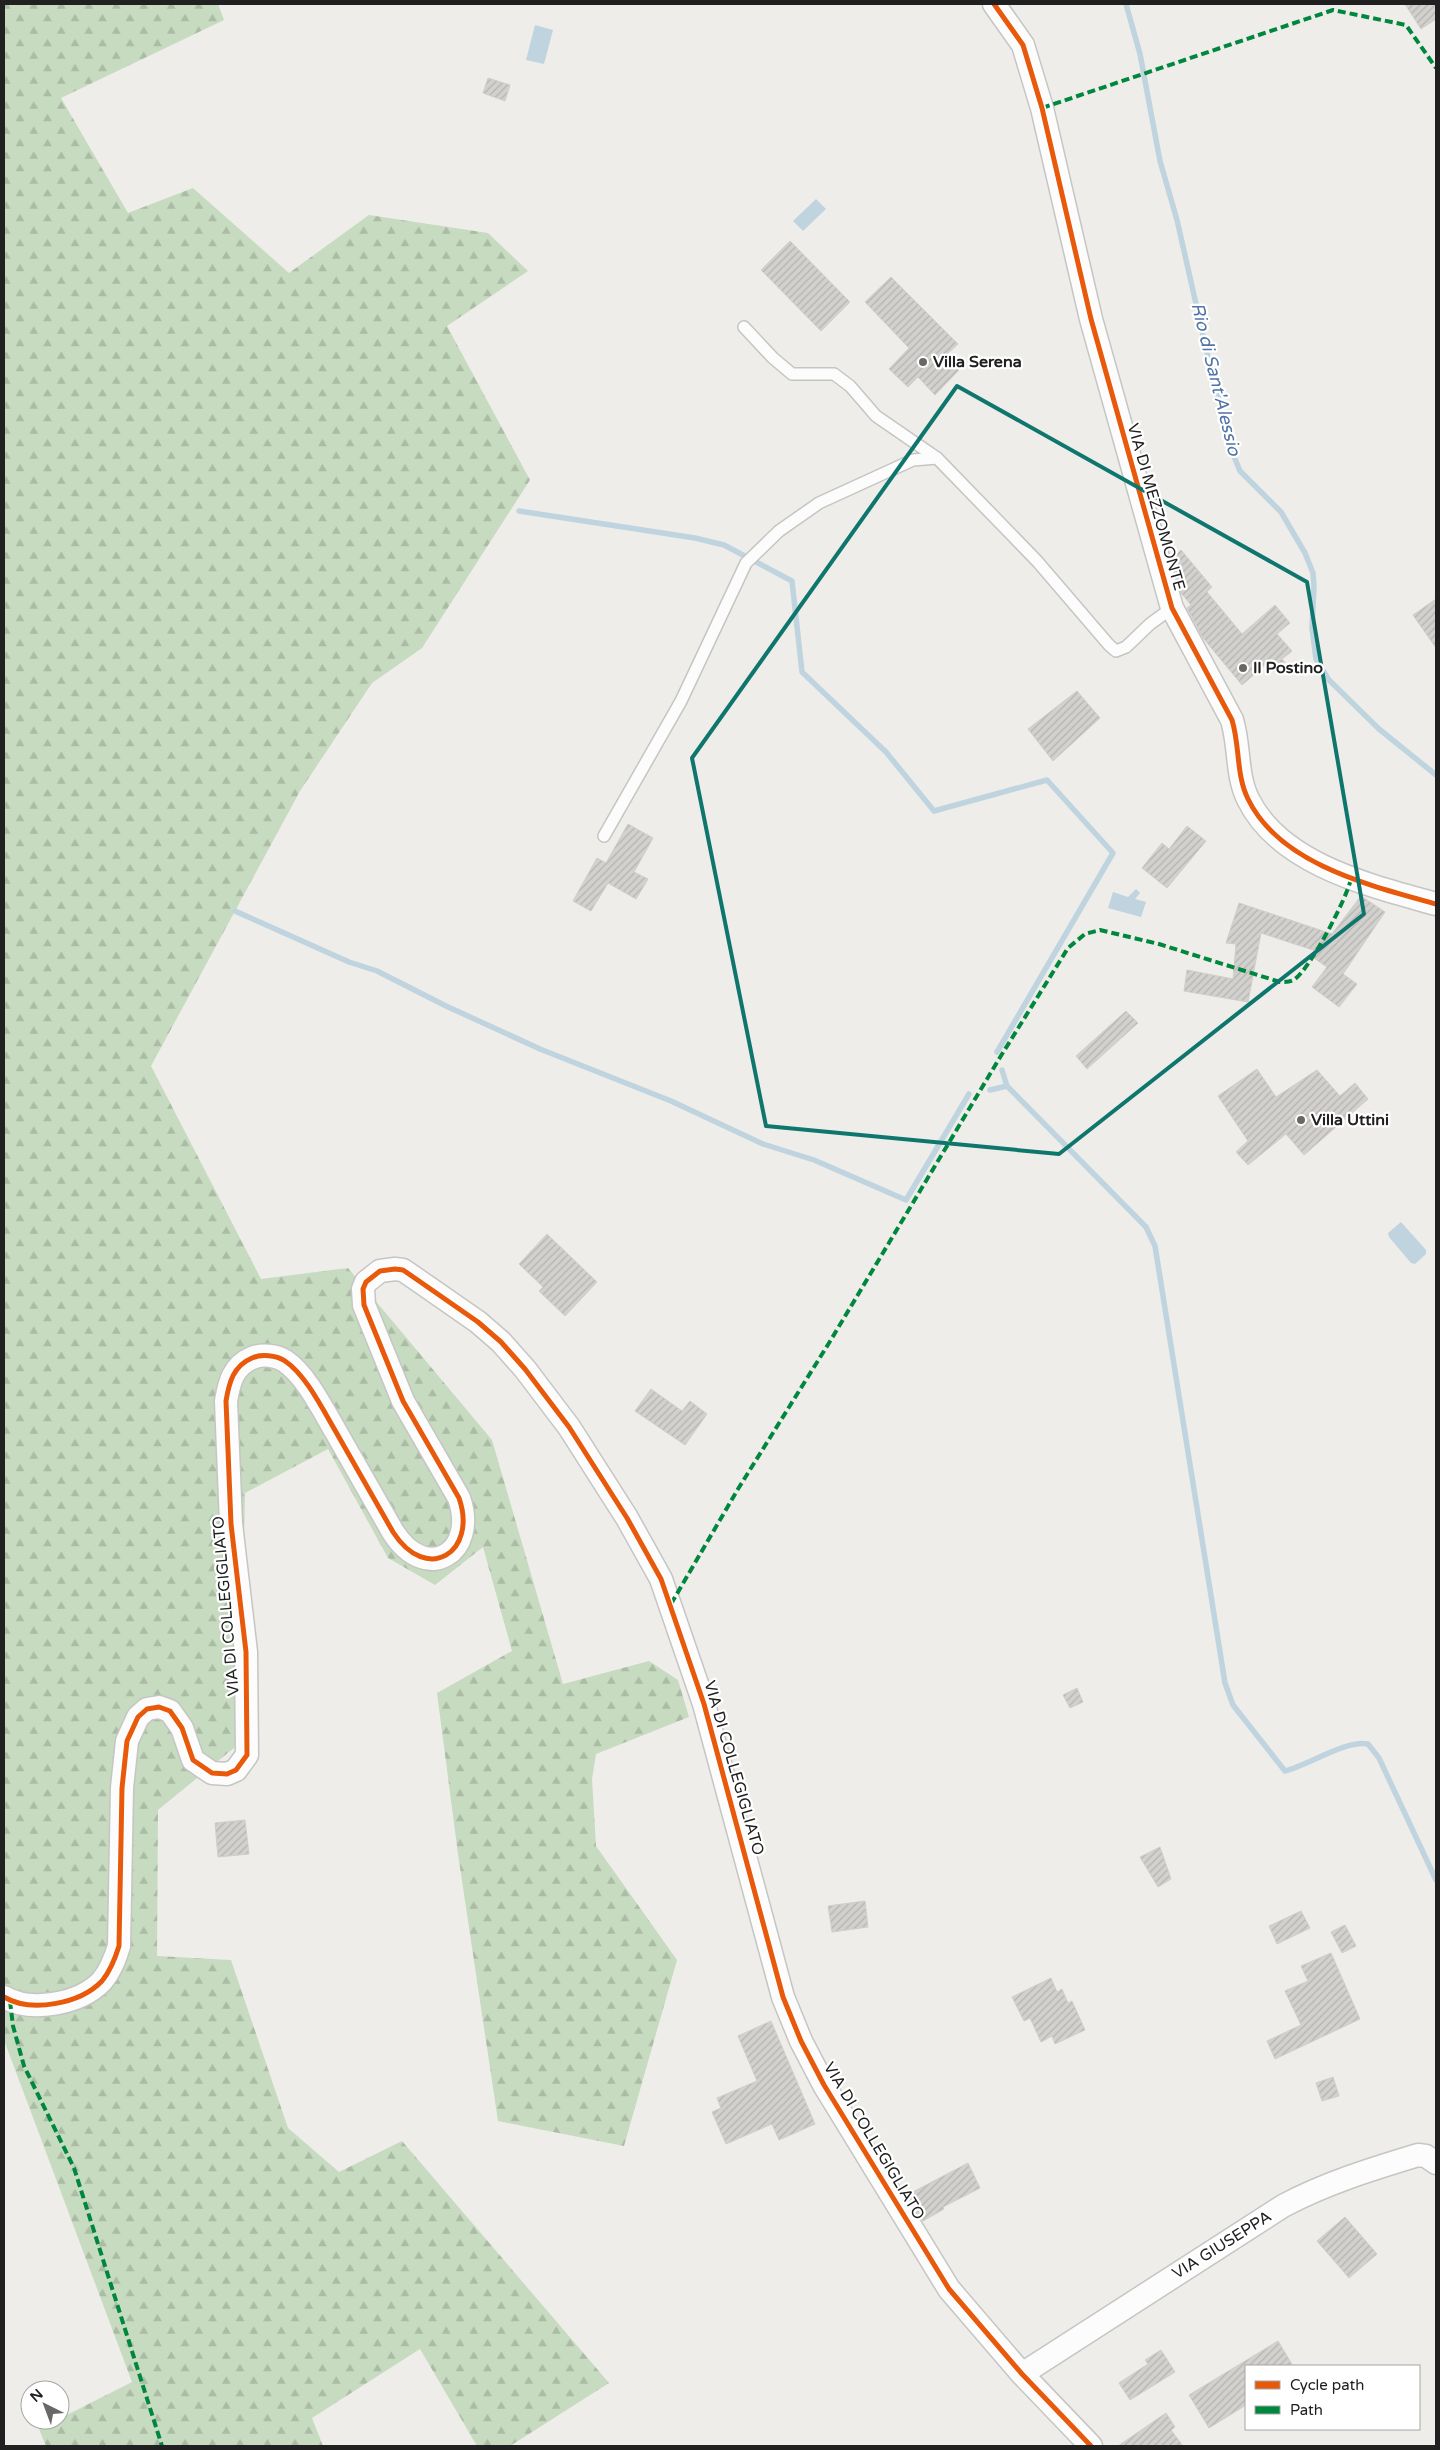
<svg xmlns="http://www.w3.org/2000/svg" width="1440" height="2450" viewBox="0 0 1440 2450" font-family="'Varela Round',sans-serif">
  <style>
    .forest { fill: url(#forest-firs) }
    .water { fill: #bfd4de }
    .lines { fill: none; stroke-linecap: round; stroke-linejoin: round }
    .stream { stroke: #bfd4de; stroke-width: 5.5 }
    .building { fill: url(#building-hatch); stroke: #d1ceca }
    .lane-casing { stroke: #c5c5c3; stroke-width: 14 }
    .street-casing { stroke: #c5c5c3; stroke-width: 25 }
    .lane { stroke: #fcfcfc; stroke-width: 11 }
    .street { stroke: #fcfcfc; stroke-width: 22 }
    .quiet { stroke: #00873e; stroke-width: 4; stroke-dasharray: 8 4; stroke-linecap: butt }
    .cycleway-casing { stroke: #fff; stroke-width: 8 }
    .cycleway { stroke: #e8590c; stroke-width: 5 }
    .marked { fill: none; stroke: #0f766e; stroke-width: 4; stroke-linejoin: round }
    .poi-dot { fill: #686866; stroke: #fff; stroke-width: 2 }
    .labels { text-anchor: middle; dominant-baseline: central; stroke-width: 4.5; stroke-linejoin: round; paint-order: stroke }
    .poi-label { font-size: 16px; font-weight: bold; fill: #202020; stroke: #fff; text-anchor: start }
    .street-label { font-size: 16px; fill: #202020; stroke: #fff }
    .water-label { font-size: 18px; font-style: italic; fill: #5374a9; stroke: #fff }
  </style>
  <defs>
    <pattern id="forest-firs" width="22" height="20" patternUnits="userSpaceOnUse" patternTransform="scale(1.25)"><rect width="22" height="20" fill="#c7dbc0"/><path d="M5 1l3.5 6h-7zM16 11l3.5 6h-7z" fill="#abbca5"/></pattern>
    <pattern id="building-hatch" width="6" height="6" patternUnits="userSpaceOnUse" patternTransform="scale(1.25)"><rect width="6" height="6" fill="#d2d1ce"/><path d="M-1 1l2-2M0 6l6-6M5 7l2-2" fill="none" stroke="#b4b3b1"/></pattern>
  </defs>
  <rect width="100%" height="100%" fill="#eeede9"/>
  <path class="forest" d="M 4,4 L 218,4 L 224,20 L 61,98 L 128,213 L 193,188 L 289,273 L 369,215 L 488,233 L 528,271 L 447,326 L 530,480 L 422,648 L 372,683 L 300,791 L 151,1066 L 261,1279 L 348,1268 L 492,1440 L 563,1684 L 649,1661 L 678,1680 L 689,1717 L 596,1754 L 592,1779 L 596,1846 L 677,1960 L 624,2146 L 498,2121 L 458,1854 L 437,1693 L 512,1651 L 483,1547 L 435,1585 L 388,1558 L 328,1449 L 245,1493 L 240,1743 L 158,1810 L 157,1956 L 231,1960 L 288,2128 L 339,2172 L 402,2141 L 609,2383 L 510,2446 L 477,2446 L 420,2349 L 312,2418 L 323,2446 L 46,2446 L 39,2429 L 132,2382 L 4,2040 Z"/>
  <g class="water">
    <path d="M 535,25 L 553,30 L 544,64 L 526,60 Z"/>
    <path d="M 816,199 L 826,209 L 803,231 L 793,221 Z"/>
    <path d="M 1136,889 L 1140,893 L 1135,899 L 1146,902 L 1141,917 L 1108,908 L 1113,892 L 1128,897 Z"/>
    <path d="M 1401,1222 L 1426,1250 L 1426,1254 L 1415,1264 L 1411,1263 L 1389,1237 L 1388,1233 Z"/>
  </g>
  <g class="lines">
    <g class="stream">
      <path d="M 1126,4 L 1140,54 L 1160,161 L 1177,220 L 1211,370 L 1233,454 L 1240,471 L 1281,512 L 1305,553 L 1313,573 L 1314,586 L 1312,628 L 1316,659 L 1329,680 L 1379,729 L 1436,775"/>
      <path d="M 519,511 L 695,538 L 724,545 L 792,581 L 802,672 L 886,752 L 934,811 L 1047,780 L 1113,853 L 997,1052"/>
      <path d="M 235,911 L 349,962 L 377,971 L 446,1006 L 540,1049 L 671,1101 L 763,1144 L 814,1160 L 906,1200 L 969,1094"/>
      <path d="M 1002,1070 L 1007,1086 L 1146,1227 L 1155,1246 L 1225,1683 L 1233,1705 L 1285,1771 C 1309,1765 1345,1740 1368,1744 L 1379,1758 L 1436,1880"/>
      <path d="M 990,1090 L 1007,1086"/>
    </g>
  </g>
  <g class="building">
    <path d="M 1405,4 L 1436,4 L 1436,19 L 1421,29 Z"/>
    <path d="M 488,78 L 510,85 L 505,101 L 483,93 Z"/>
    <path d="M 790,241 L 850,302 L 821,331 L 761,270 Z"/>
    <path d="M 891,277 L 958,344 L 945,356 L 959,370 L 935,395 L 918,377 L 908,387 L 889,369 L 909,348 L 865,302 Z"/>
    <path d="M 1181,550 L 1212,587 L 1207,592 L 1242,634 L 1275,605 L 1290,623 L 1277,634 L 1292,651 L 1282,659 L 1285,663 L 1274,672 L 1266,664 L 1242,685 L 1203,638 L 1187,608 L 1191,605 L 1181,593 L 1175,570 L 1177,568 L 1172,558 Z"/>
    <path d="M 1436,599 L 1436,648 L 1413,615 Z"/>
    <path d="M 1077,691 L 1100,718 L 1053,761 L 1028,729 Z"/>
    <path d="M 628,824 L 653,838 L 634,872 L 648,879 L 636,899 L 608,883 L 591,911 L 573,901 L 597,858 L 606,863 Z"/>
    <path d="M 1187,826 L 1206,841 L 1167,888 L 1142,868 L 1162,843 L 1169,849 Z"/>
    <path d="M 1361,896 L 1385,912 L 1343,974 L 1357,984 L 1339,1007 L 1312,987 L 1327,967 L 1314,958 L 1319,952 L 1261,933 L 1248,1002 L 1184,991 L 1187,970 L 1233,979 L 1236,944 L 1226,943 L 1239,903 L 1332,934 Z"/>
    <path d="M 1126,1011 L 1138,1023 L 1087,1069 L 1076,1056 Z"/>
    <path d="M 1257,1069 L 1276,1097 L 1317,1070 L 1340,1096 L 1355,1083 L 1368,1099 L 1304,1155 L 1286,1134 L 1248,1165 L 1236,1152 L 1248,1141 L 1218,1096 Z"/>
    <path d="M 547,1234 L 597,1282 L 565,1316 L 539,1291 L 543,1287 L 519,1264 Z"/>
    <path d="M 651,1389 L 682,1411 L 690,1401 L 707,1414 L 685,1445 L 635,1411 Z"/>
    <path d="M 1077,1688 L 1083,1702 L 1070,1708 L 1063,1695 Z"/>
    <path d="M 245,1820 L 249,1854 L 218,1857 L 215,1823 Z"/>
    <path d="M 1160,1847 L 1171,1879 L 1158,1887 L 1140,1857 Z"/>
    <path d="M 865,1901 L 868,1927 L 832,1932 L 828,1906 Z"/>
    <path d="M 1301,1911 L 1310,1928 L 1277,1944 L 1269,1926 Z"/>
    <path d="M 1345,1925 L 1356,1946 L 1342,1953 L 1331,1932 Z"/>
    <path d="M 1331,1953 L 1360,2019 L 1275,2059 L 1267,2041 L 1301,2025 L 1285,1991 L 1308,1981 L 1301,1966 Z"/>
    <path d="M 1051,1978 L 1057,1992 L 1062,1989 L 1068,2003 L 1072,2001 L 1085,2030 L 1055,2044 L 1052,2036 L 1041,2042 L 1030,2018 L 1024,2021 L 1012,1997 Z"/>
    <path d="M 771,2021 L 815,2124 L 779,2140 L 772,2124 L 726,2144 L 712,2112 L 721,2108 L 717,2098 L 757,2081 L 738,2036 Z"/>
    <path d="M 1333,2077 L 1339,2096 L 1322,2101 L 1316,2083 Z"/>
    <path d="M 968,2163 L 980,2188 L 943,2207 L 944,2209 L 923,2221 L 907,2195 Z"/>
    <path d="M 1345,2217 L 1377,2254 L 1349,2278 L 1317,2241 Z"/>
    <path d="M 1278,2341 L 1293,2366 L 1246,2366 L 1246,2405 L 1209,2428 L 1189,2395 Z"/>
    <path d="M 1161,2350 L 1175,2372 L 1130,2400 L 1119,2383 L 1148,2364 L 1145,2360 Z"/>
    <path d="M 1166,2413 L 1175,2427 L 1171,2430 L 1183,2446 L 1118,2446 Z"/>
  </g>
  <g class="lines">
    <defs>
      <g id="lane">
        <path d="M 744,327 L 773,358 L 792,374 L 834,374 L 850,386 L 876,416 L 937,458 L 1037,561 L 1109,645 L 1116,651 L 1126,647 L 1150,624 L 1172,608"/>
        <path d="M 604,836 L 681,701 L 746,563 L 779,531 L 819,503 L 913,460 L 937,458"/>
      </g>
      <g id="street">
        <path d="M 994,4 L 1023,45 L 1042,108 L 1091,319 L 1172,608 L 1232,720 C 1240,746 1236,775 1248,799 C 1280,865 1372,886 1436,904"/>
        <path d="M 4,1997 C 31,2013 80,2004 102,1981 C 111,1970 115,1959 119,1946 L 122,1788 L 127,1741 L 138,1717 L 147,1709 L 159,1707 L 170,1711 L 182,1728 L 193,1760 L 212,1773 L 227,1774 L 236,1770 L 247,1755 L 246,1652 L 231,1524 L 226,1401 C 229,1383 233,1366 252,1358 C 261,1354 276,1355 285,1361 C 306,1375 323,1410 336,1432 C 355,1465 374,1499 393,1532 C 427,1585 478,1552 459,1498 L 403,1401 L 364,1305 L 363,1289 L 366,1282 L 380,1271 L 395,1269 L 403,1270 L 419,1281 L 478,1322 L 501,1342 L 525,1369 L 569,1427 L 627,1518 L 661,1579 L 704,1704 L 783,1997 L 801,2041 L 824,2085 L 949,2289 L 1022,2374 L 1091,2446"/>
        <path d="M 1022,2374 L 1283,2206 C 1326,2183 1372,2169 1418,2155 L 1426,2156 L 1436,2163"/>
      </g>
    </defs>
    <use href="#lane" class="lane-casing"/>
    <use href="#street" class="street-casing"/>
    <use href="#lane" class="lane"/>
    <use href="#street" class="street"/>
    <g class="quiet">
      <path d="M 1042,108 L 1333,10 L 1406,25 L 1436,68"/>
      <path d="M 671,1604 L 738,1489 L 829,1343 L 999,1059 L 1068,948 L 1085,934 L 1100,930 L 1159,944 L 1280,982 C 1286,982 1291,982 1295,979 C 1311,967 1346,900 1351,879"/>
      <path d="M 10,2001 L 13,2026 L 24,2066 L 74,2168 L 162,2446"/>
    </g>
    <defs>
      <g id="cycleway">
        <path d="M 994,4 L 1023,45 L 1042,108 L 1091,319 L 1172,608 L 1232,720 C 1240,746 1236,775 1248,799 C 1280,865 1372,886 1436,904"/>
        <path d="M 4,1997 C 31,2013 80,2004 102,1981 C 111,1970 115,1959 119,1946 L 122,1788 L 127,1741 L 138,1717 L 147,1709 L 159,1707 L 170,1711 L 182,1728 L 193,1760 L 212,1773 L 227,1774 L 236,1770 L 247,1755 L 246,1652 L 231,1524 L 226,1401 C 229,1383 233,1366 252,1358 C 261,1354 276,1355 285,1361 C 306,1375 323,1410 336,1432 C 355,1465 374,1499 393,1532 C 427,1585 478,1552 459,1498 L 403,1401 L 364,1305 L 363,1289 L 366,1282 L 380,1271 L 395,1269 L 403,1270 L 419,1281 L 478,1322 L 501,1342 L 525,1369 L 569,1427 L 627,1518 L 661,1579 L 704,1704 L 783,1997 L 801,2041 L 824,2085 L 949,2289 L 1022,2374 L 1091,2446"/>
      </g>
    </defs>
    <use href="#cycleway" class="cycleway-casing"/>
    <use href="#cycleway" class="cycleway"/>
  </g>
  <path class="marked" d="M 957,386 L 1307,582 L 1364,914 L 1059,1154 L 766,1126 L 692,758 Z"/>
  <g class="poi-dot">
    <circle cx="923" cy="362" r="5"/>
    <circle cx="1243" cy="668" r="5"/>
    <circle cx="1301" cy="1120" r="5"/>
  </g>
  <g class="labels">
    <g class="poi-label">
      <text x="933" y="362">Villa Serena</text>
      <text x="1253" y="668">Il Postino</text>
      <text x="1311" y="1120">Villa Uttini</text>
    </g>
    <g class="street-label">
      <text transform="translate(1156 507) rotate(74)">VIA DI MEZZOMONTE</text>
      <text transform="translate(226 1606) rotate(-95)">VIA DI COLLEGIGLIATO</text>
      <text transform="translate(734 1768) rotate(74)">VIA DI COLLEGIGLIATO</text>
      <text transform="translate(874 2141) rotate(59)">VIA DI COLLEGIGLIATO</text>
      <text transform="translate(1222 2245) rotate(-32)">VIA GIUSEPPA</text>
    </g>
    <g class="water-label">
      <text transform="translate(1216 379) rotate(76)">Rio di Sant'Alessio</text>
    </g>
  </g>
  <rect width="1440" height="2450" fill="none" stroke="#202020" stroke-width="10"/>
  <rect x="1245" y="2365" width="175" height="65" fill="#ffffff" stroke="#a6a6a6"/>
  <rect x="1255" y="2381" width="25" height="8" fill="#e8590c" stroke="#a6a6a6"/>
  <text x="1290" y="2390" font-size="15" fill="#202020">Cycle path</text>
  <rect x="1255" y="2406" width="25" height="8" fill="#00873e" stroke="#a6a6a6"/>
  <text x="1290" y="2415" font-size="15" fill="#202020">Path</text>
  <g transform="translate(45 2405) rotate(318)"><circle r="24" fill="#ffffff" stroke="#a6a6a6"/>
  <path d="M0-4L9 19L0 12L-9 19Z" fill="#686866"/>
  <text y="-8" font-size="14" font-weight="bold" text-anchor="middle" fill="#202020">N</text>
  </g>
</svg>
